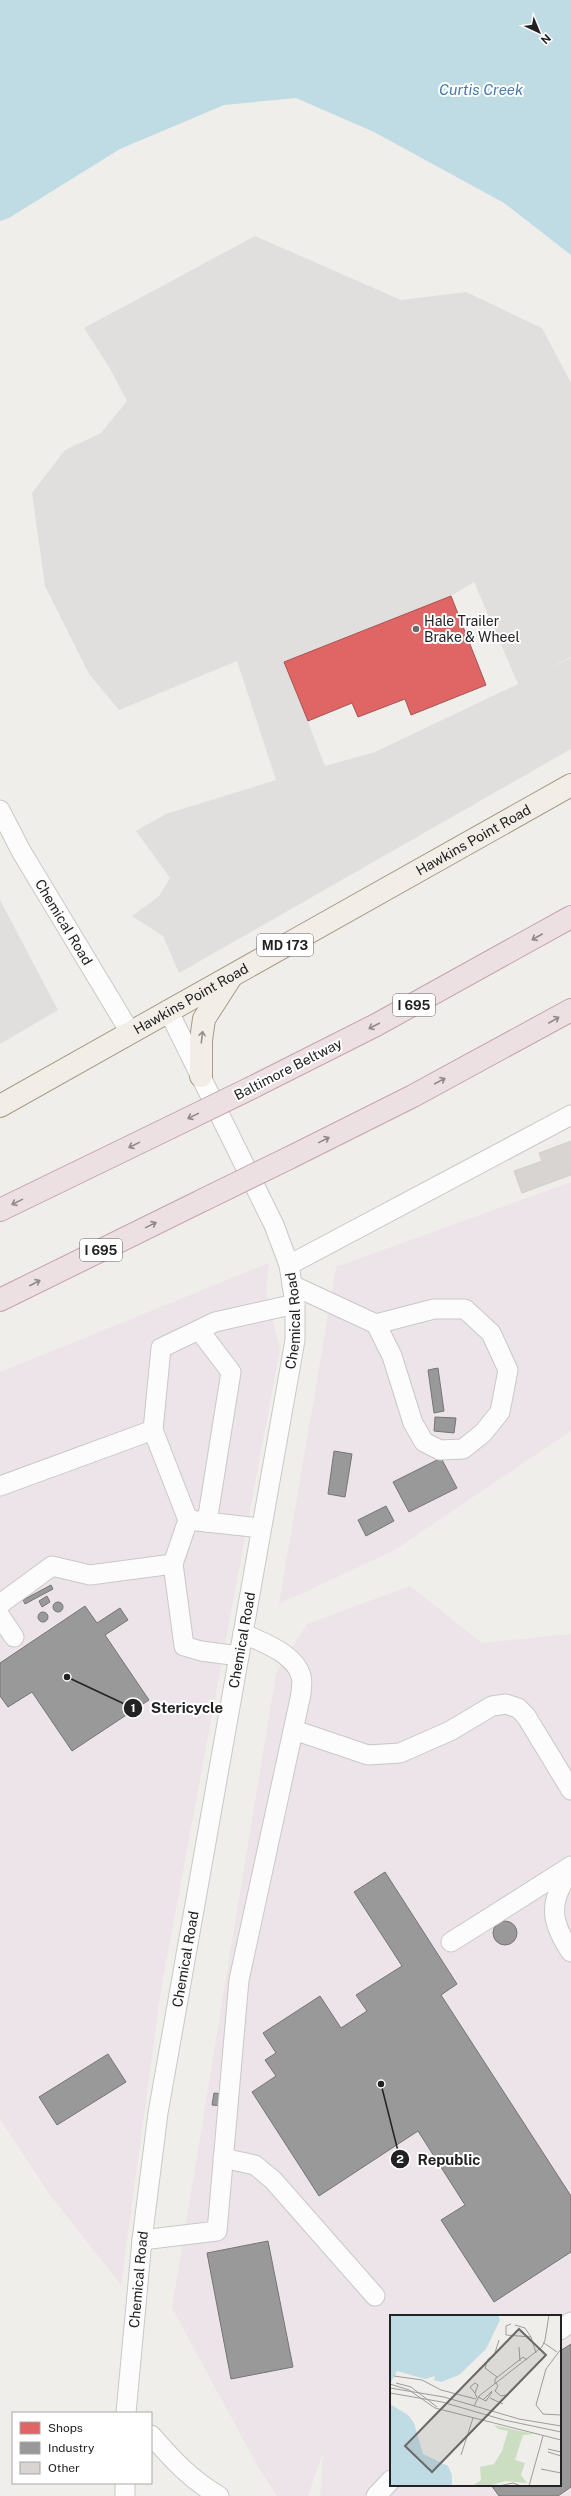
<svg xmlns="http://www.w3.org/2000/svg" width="571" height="2496" viewBox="0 0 571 2496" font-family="'Public Sans',sans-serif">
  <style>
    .industrial { fill: #ede4e9; fill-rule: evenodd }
    .parking { fill: #e0dfde; fill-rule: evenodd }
    .water { fill: #bfdbe3 }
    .shops { fill: #e06666; stroke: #a75252 }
    .industry { fill: #999; stroke: #757575 }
    .building { fill: #d7d4d2; stroke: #d3d0cc }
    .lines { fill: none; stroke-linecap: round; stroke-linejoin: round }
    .minor-casing { stroke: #c9c8c7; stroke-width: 21 }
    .major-casing { stroke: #a79c86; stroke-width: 24 }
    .highway-casing { stroke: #c5a2ac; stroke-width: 24 }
    .minor { stroke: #fdfcfc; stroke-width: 19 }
    .major { stroke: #f3ede7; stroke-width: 22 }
    .highway { stroke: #ece0e2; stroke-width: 22 }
    .highway-bridge-casing { stroke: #c5a2ac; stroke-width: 24; stroke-linecap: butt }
    .highway-bridge { stroke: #ece0e2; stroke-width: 22 }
    .oneway { stroke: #918a8c }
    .oneway2 { stroke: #95928e }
    .poi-dot { fill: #6a6968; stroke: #fff; stroke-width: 1.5 }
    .labels { text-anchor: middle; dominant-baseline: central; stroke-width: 4; stroke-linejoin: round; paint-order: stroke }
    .shield { fill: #fff; stroke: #646464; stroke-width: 1 }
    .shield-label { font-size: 13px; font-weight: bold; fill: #222 }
    .poi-label { font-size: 14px; fill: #222; stroke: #fff; text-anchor: start }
    .street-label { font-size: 14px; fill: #222; stroke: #fff }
    .water-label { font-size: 15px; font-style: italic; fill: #4a7aab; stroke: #fff }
    .inset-road { fill: none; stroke: #9e9c9b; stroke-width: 1 }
    .view { fill: #6a6968; fill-opacity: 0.15; stroke: #6a6968; stroke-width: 2 }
    .inset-edge { fill: none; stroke: #222; stroke-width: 2 }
    .leader { fill: none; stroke: #222; stroke-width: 1.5 }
    .callout-dot { fill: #222; stroke: #fff; stroke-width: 1.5 }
    .mark-label { font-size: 12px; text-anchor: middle; font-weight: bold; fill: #fff }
    .callout-label { font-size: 15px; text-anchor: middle; font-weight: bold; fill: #222; stroke: #fff; stroke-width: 4; stroke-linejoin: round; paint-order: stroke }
  </style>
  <rect width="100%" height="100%" fill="#f0eeeb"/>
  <g class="industrial">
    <path d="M 571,1182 L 571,1431 L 393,1551 L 279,1604 L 336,1267 Z"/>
    <path d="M 269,1263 L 266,1293 L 280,1349 L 161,1990 L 121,2285 L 50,2195 L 0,2119 L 0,1372 Z"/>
    <path d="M 410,1586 L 482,1643 L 571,1634 L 571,2496 L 320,2496 L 323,2452 L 308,2496 L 277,2496 L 258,2467 L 172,2308 L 276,1673 L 307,1624 ZM 391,2316 L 560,2316 L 560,2485 L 391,2485 Z"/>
  </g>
  <g class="parking">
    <path d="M 255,236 L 401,300 L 466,292 L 542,328 L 571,383 L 571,657 L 549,668 L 571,658 L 571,749 L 179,973 L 163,936 L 132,916 L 159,896 L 170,878 L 136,831 L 166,814 L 276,780 L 237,661 L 119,710 L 89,674 L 45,586 L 32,493 L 65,450 L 101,433 L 127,401 L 109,367 L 84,328 ZM 474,582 L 518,684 L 375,752 L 325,766 L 285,662 L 451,596 Z"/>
    <path d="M 0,900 L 58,1010 L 0,1044 Z"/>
  </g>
  <path class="water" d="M 0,0 L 571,0 L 571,255 L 504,203 L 374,132 L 296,98 L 224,105 L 120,149 L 9,218 L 0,221 Z"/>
  <path class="shops" d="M 451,596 L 486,685 L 411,715 L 405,699 L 358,717 L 352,703 L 308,721 L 284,662 Z"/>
  <g class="industry">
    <path d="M 438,1368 L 444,1411 L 434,1413 L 428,1370 Z"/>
    <path d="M 435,1417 L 456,1418 L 454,1433 L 434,1431 Z"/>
    <path d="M 334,1451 L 352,1454 L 345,1497 L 328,1494 Z"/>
    <path d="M 441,1458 L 457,1488 L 409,1512 L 393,1482 Z"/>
    <path d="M 386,1506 L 394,1521 L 366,1536 L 358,1520 Z"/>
    <path d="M 51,1585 L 53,1589 L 25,1604 L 23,1600 Z"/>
    <path d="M 47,1596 L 50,1602 L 42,1607 L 39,1601 Z"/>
    <circle cx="58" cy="1607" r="5"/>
    <path d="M 85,1606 L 97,1623 L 120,1608 L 128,1620 L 105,1635 L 149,1700 L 72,1751 L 32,1692 L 8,1707 L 0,1696 L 0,1663 Z"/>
    <circle cx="43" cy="1617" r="5"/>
    <path d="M 385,1872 L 457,1984 L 441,1995 L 571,2196 L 571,2252 L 494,2302 L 441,2220 L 465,2205 L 418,2131 L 319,2196 L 252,2092 L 276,2076 L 265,2060 L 276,2053 L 263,2033 L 320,1996 L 341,2028 L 367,2011 L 356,1995 L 402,1966 L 354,1892 Z"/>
    <circle cx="505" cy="1933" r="12"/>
    <path d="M 108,2054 L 126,2082 L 57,2125 L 39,2097 Z"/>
    <path d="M 214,2093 L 224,2094 L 223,2106 L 212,2105 Z"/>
    <path d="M 268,2241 L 293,2367 L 231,2379 L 207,2253 Z"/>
    <path d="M 571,2344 L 571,2487 L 558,2496 L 499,2496 L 491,2485 L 560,2485 L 560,2351 Z"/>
  </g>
  <path class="building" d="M 571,1141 L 571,1175 L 522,1193 L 514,1171 L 542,1161 L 539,1153 Z"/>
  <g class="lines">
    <defs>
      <g id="minor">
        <path id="s1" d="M 0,810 L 21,851 L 130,1032"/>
        <path d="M 289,1265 L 571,1115"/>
        <path d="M 292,1285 L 376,1324 L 392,1356 L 413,1423 L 424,1442 L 440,1450 L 463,1449 L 483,1433 L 500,1412 L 508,1370 L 491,1333 L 465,1309 L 434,1309 L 376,1324"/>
        <path d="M 199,1330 L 231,1372 L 207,1522"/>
        <path d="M 0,1486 L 153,1430"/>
        <path d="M 188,1520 L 153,1430 L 161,1348 L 215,1322 L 295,1304"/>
        <path d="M 173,1564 L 188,1520 L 261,1528"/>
        <path d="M 0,1604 L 52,1566 L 90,1575 L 173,1564 L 184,1646 L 201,1651 L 239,1656"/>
        <path d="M 0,1616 L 14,1637"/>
        <path d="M 294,1730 L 368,1755 L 400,1753 L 450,1731 L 492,1706 L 506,1704 L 518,1708 L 526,1716 L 571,1790"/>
        <path d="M 571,1869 C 549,1901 549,1920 571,1952"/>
        <path d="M 451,1942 L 571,1866"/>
        <path d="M 223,2158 L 255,2165 L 273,2180 L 375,2296"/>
        <path d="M 142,2240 L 217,2231 L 239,1980 L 301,1694 C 301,1689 303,1681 301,1676 C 294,1652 262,1643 243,1633"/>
        <path d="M 560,2330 L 571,2322"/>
        <path id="s2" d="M 126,2413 L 142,2240 L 158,2113 L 295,1340 L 295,1304 L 289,1265 L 274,1225 L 168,1010"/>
        <path d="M 151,2435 C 172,2459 191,2480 219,2496"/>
        <path d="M 125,2496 L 125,2483"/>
        <path d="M 376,2496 L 391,2480"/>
      </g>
      <g id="major">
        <path d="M 201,1076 L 201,1040 L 204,1019 L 231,977"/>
        <path id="s3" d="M 0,1106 L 571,785"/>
      </g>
      <g id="highway">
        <path d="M 253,1087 L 376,1025 L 571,917"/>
        <path d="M 289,1158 L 413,1096 L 571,1010"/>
        <path d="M 0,1210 L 169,1128"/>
        <path d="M 0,1300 L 203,1200"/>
      </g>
    </defs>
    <use href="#minor" class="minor-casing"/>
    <use href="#major" class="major-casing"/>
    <use href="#highway" class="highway-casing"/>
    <use href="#minor" class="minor"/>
    <use href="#major" class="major"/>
    <use href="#highway" class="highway"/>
    <defs>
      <g id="highway-bridge">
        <path d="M 169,1128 L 253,1087"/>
        <path d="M 203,1200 L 289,1158"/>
      </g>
    </defs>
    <use href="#highway-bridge" class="highway-bridge-casing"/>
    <use href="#highway-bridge" class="highway-bridge"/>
  </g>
  <defs><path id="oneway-shaft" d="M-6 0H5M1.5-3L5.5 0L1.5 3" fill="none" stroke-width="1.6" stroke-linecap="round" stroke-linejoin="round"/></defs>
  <g class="oneway">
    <use href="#oneway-shaft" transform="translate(537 937) rotate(150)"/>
    <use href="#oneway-shaft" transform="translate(554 1020) rotate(-30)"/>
    <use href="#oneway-shaft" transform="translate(374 1026) rotate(153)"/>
    <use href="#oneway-shaft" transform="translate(440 1081) rotate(-28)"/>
    <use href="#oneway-shaft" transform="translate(193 1116) rotate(154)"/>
    <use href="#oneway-shaft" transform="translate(324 1140) rotate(-26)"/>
    <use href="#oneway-shaft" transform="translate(134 1145) rotate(154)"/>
    <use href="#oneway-shaft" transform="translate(17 1202) rotate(154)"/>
    <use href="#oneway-shaft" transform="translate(151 1225) rotate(-26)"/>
    <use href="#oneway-shaft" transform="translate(35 1283) rotate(-27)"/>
  </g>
  <use class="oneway2" href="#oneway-shaft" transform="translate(202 1037) rotate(-83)"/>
  <circle class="poi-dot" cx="416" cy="629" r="4"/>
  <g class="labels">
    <g class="shield">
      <rect x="257" y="934" width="56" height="22" rx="3"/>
      <rect x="393" y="994" width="42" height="22" rx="3"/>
      <rect x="80" y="1239" width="42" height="22" rx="3"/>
    </g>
    <g class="shield-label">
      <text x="285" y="945">MD 173</text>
      <text x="414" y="1005">I 695</text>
      <text x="101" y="1250">I 695</text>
    </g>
    <g class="poi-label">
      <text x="424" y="621">Hale Trailer<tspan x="424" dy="16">Brake &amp; Wheel</tspan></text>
    </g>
    <g class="street-label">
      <text stroke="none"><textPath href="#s3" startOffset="543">Hawkins Point Road</textPath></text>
      <text stroke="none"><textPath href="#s1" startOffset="129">Chemical Road</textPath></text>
      <text stroke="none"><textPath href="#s3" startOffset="219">Hawkins Point Road</textPath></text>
      <text transform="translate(288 1069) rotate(-27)">Baltimore Beltway</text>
      <text stroke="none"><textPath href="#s2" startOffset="1106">Chemical Road</textPath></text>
      <text stroke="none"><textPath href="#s2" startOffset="782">Chemical Road</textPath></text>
      <text stroke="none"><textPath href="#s2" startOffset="458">Chemical Road</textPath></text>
      <text stroke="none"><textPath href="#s2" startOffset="134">Chemical Road</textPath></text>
    </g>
    <g class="water-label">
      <text x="481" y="89">Curtis Creek</text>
    </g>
  </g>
  <g transform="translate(390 2315)">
    <rect width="171" height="171" fill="#f0eeeb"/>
    <path d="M 104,110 L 144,119 L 133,120 L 125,145 L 135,148 L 131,160 L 137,168 L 116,166 L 98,171 L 82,171 L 91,165 L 90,152 L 104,149 L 112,136 L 118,116 L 108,114 Z" fill="#cbdec1"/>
    <path d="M 0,0 L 108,0 L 110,5 L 96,34 L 69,60 L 51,67 L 44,65 L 45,61 L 35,64 L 7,56 L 0,69 ZM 0,89 L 18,100 L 24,108 L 33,139 L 58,151 L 62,160 L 62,171 L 0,171 Z" fill="#bfdbe3"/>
    <path class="inset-road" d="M 121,9 L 116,11 L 116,20 L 141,22 L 146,38M 125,10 L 135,13 L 141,22M 154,28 L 167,37M 129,32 L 130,46M 171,34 L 156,54 L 146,90 L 153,99 L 171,100M 4,61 L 32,65 L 51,75 L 86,84M 107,62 L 95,53 L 98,44 L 104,41 L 109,25M 6,68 L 21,72 L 47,92M 106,68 L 108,71 L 105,76 L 111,81 L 116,80M 0,69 L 19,75 L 45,93 L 171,125M 105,69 L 105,64 L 133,42 L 137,45M 0,73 L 54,82 L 129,104 L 171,111M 0,78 L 52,87 L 114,105 L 171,117M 85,78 L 80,72 L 85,68 L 88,70 L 85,78 L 87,83M 88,82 L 96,86 L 102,77M 100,83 L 113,89M 93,85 L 102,76M 84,91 L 89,81 L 152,32 L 155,25 L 159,0M 158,134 L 171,137M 158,137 L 171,141M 71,140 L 83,103M 151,154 L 171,158M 109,171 L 123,168 L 131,171M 139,171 L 153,121"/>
    <path class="view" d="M 129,14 L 156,40 L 42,157 L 15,131 Z"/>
    <rect width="171" height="171" class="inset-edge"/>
  </g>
  <path class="leader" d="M67 1677L133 1708M381 2084L400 2159"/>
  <g class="callout-dot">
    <circle cx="67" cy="1677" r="4"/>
    <circle cx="381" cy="2084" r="4"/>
    <circle cx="133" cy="1708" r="10"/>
    <circle cx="400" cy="2159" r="10"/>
  </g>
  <g class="mark-label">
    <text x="133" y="1712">1</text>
    <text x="400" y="2163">2</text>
  </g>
  <g class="callout-label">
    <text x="187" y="1713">Stericycle</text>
    <text x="449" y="2165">Republic</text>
  </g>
  <rect x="12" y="2412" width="140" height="72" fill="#ffffff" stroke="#a7a7a7"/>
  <rect x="20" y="2422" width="20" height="12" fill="#e06666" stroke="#a7a7a7"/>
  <text x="48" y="2432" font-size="12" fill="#222222">Shops</text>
  <rect x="20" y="2442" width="20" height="12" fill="#999999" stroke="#a7a7a7"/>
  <text x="48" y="2452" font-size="12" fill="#222222">Industry</text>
  <rect x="20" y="2462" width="20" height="12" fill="#d7d4d2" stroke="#a7a7a7"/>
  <text x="48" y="2472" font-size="12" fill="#222222">Other</text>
  <g transform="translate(539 32) rotate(136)" stroke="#ffffff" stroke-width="3" paint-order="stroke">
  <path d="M0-3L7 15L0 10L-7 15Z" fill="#222222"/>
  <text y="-6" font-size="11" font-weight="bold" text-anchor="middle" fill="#222222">N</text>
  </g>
</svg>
